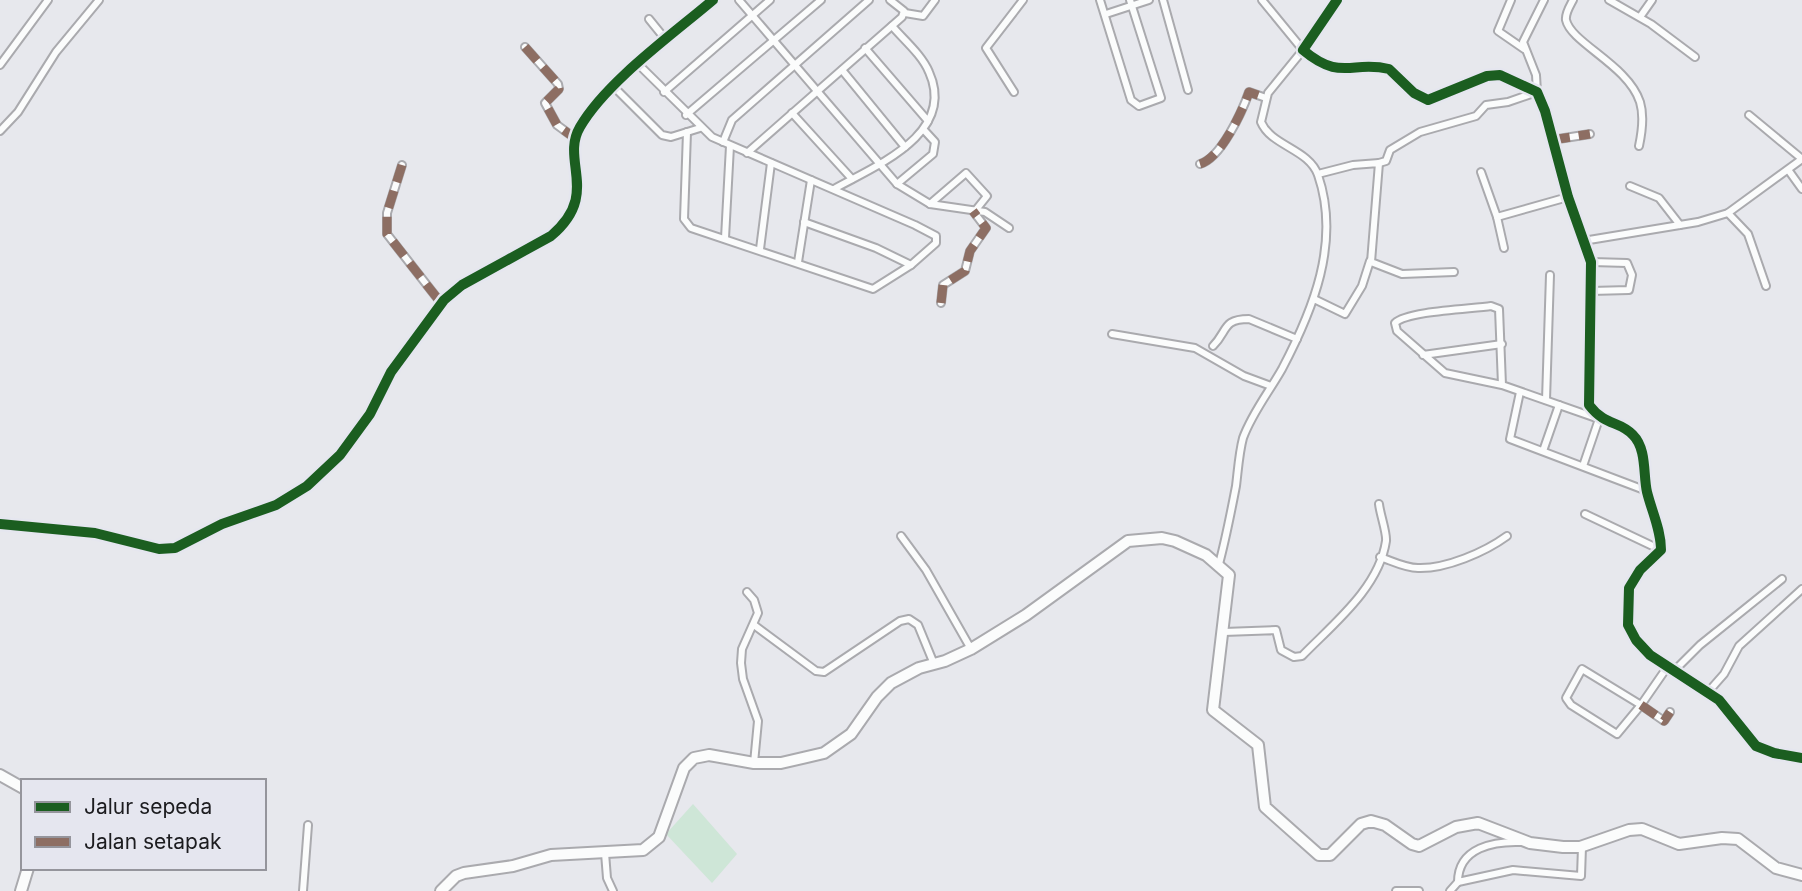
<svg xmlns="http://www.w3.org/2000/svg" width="1802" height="891" viewBox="0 0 1802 891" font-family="Inter,sans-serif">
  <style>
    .green { fill: #cee6d7 }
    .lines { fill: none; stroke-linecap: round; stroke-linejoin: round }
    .street-casing { stroke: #aaaaae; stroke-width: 10 }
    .secondary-casing { stroke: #aaaaae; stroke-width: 11 }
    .highway-casing { stroke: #aaaaae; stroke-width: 14 }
    .street { stroke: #fbfcfc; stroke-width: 6 }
    .secondary { stroke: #fbfcfc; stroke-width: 8 }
    .highway { stroke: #fbfcfc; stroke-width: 10 }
    .quiet { stroke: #8d6e63; stroke-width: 9; stroke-dasharray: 18 9; stroke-linecap: butt }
    .cycleway-casing { stroke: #e5e6ef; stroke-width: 15 }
    .cycleway { stroke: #1b5e20; stroke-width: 10 }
  </style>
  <rect width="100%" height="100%" fill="#e7e8ed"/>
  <path class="green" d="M 693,804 L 737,854 L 712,883 L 666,834 Z"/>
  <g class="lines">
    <defs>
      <g id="street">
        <path d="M 739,0 L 897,184 L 930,204 L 985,212 L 1009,228"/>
        <path d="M 1100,0 L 1131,100 L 1139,106 L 1161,98 L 1130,0"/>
        <path d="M 1163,0 L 1188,90"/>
        <path d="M 1511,0 L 1498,31 L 1524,49"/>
        <path d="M 1573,0 C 1570,6 1565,13 1566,20 C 1571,43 1628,65 1640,102 C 1644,115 1642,132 1639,146"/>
        <path d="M 1609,0 L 1651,24 L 1695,57"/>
        <path d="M 905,13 L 923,16 L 935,0"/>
        <path d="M 1106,14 L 1149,0"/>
        <path d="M 1640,17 L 1652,0"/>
        <path d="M 649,19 L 666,40"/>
        <path d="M 525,47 L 558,84 L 559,89 L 545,103 L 557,125 L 576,139"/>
        <path d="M 865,48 L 928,121"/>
        <path d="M 638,64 L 712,137 L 915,225 L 936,236 L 936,243 L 911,265 L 873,289 L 691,228 L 684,219 L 687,132"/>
        <path d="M 0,65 L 48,0"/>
        <path d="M 842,70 L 905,147"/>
        <path d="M 614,87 L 662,135 L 671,137 L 700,128"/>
        <path d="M 664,92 L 770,0"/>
        <path d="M 1014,92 L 986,48 L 1023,0"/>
        <path d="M 792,113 L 852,179"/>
        <path d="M 686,115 L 821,0"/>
        <path d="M 1749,115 L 1802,159"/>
        <path d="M 0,131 L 18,112 L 56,52 L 99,0"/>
        <path d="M 1552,140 L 1590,134"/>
        <path d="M 723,142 L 732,120 L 869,0"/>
        <path d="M 747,153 L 902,17 L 904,11 L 890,0"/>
        <path d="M 1379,163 L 1386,161 L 1390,150 L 1420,132 L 1476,116 L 1486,105 L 1508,102 L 1537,92 L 1536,75 L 1523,42 L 1544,0"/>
        <path d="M 1200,164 C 1221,158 1242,112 1249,92 L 1266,98"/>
        <path d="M 402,165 L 387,213 L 387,234 L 441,303"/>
        <path d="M 1789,171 L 1802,189"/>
        <path d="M 1481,172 L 1497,217 L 1568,197"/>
        <path d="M 1318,174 L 1353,165 L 1379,163 L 1371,262 L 1402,274 L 1454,272"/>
        <path d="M 897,184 L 933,154 L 935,142 L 924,130"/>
        <path d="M 1630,186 L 1659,198 L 1680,225"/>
        <path d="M 834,189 C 875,166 957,134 929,72 C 922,55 904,40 892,26"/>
        <path d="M 930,204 L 966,173 L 987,196 L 975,211"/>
        <path d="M 1728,213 L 1748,234 L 1766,286"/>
        <path d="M 1497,217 L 1504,248"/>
        <path d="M 804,222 L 876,248 L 911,265"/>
        <path d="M 725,238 L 730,146"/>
        <path d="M 1583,241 L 1698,222 L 1728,213 L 1802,159"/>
        <path d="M 760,249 L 771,163"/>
        <path d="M 798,262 L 811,180"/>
        <path d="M 1591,291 L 1629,290 L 1632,275 L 1627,263 L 1592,262"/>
        <path d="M 1314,299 L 1345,314 L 1362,286 L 1370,261"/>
        <path d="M 941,303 L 943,285 L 965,271 L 970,251 L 986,228 L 973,211"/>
        <path d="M 1112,334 L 1195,348 L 1244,376 L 1271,386"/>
        <path d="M 1213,346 C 1228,331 1222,319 1249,319 L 1297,339"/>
        <path d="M 1423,355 L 1502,344"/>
        <path d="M 1502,385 L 1499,309 L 1491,306 C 1471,309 1407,311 1395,323 L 1397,331 L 1445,373 L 1502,385 L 1599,419 L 1583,466"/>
        <path d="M 1520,392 L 1510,439 L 1647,491"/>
        <path d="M 1546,400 L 1550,275"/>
        <path d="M 1543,451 L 1559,405"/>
        <path d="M 1585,514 L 1661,550"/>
        <path d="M 0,524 L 95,533 L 159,549 L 175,548 L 222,524 L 276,505 L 307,486 L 340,455 L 370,414 L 391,372 L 444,300 L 462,285 L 551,236 C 601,194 560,161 580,127 C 606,82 673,34 713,0"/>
        <path d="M 901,536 L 926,570 L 971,649"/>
        <path d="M 1380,557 C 1392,561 1405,568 1418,568 C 1446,569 1485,552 1507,536"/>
        <path d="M 1219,564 C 1226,538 1231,512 1236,486 C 1238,470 1239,453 1243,438 C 1252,413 1269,392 1282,369 C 1313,310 1341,242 1318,175 C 1309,149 1271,146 1261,122 L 1268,93 L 1303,50 L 1262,0"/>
        <path d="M 747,592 L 754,600 L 758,613 L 742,649 L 741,663 L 743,679 L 758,721 L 754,763"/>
        <path d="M 754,625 L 816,671 L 824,672 L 900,621 L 909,619 L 918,625 L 934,664"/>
        <path d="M 1224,632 L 1276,630 L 1281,650 L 1294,657 L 1302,656 C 1333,624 1379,588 1386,541 C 1387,533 1380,514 1379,504"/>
        <path d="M 1668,666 L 1641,705 L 1582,669 L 1566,698 L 1571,705 L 1617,734 L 1641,705 L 1664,721 L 1670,712"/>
        <path d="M 1675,670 L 1700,645 L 1782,579"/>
        <path d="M 1709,691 L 1724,674 L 1739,646 L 1802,589"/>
        <path d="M 1521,842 C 1495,841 1458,847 1458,882 L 1513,870 L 1581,876 L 1582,847"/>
        <path d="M 605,853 L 607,878 L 613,891"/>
        <path d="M 303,891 L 308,825"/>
        <path d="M 1396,891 L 1419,891"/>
        <path d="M 1450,891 L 1458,882"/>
      </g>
      <path id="secondary" d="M 1337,0 L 1303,50 C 1341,82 1352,60 1389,69 L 1414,93 L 1428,100 L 1487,76 L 1500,75 L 1537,92 L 1545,111 L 1568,197 L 1591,262 L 1589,405 C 1606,427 1619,420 1633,435 C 1647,449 1643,475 1647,492 C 1652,512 1661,530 1661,550 L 1640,570 L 1629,588 L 1628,625 L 1636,640 L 1650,655 L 1719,700 L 1756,746 L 1774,753 L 1802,758"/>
      <g id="highway">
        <path d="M 0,775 L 23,788"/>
        <path d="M 21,891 L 28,868"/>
        <path d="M 441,891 L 456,876 L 464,873 L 513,866 L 551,855 L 643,850 L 659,837 L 684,768 L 694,758 L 709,755 L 754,763 L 781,763 L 824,753 L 851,734 L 877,697 L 891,683 L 919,668 L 945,661 L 971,649 L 1026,615 L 1128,541 L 1162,538 L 1175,541 L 1206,555 L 1229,575 L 1213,710 L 1258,745 L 1265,807 L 1319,855 L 1330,855 L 1361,824 L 1371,821 L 1385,825 L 1412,844 L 1419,846 L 1456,827 L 1478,823 L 1530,843 L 1563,847 L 1580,847 L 1629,830 L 1642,829 L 1679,844 L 1722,838 L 1738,839 L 1776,868 L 1802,875"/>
      </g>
    </defs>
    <use href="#street" class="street-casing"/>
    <use href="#secondary" class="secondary-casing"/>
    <use href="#highway" class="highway-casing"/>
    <use href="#street" class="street"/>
    <use href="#secondary" class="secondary"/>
    <use href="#highway" class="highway"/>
    <g class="quiet">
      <path d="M 525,47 L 558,84 L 559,89 L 545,103 L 557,125 L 576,139"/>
      <path d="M 1552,140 L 1590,134"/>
      <path d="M 1200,164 C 1221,158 1242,112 1249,92 L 1266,98"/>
      <path d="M 402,165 L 387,213 L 387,234 L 441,303"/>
      <path d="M 941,303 L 943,285 L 965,271 L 970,251 L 986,228 L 973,211"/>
      <path d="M 1641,705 L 1664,721 L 1670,712"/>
    </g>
    <defs>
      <g id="cycleway">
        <path d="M 1337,0 L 1303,50 C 1341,82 1352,60 1389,69 L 1414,93 L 1428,100 L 1487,76 L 1500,75 L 1537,92 L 1545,111 L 1568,197 L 1591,262 L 1589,405 C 1606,427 1619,420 1633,435 C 1647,449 1643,475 1647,492 C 1652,512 1661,530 1661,550 L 1640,570 L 1629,588 L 1628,625 L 1636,640 L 1650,655 L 1719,700 L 1756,746 L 1774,753 L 1802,758"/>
        <path d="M 0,524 L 95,533 L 159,549 L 175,548 L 222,524 L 276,505 L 307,486 L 340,455 L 370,414 L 391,372 L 444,300 L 462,285 L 551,236 C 601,194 560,161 580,127 C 606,82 673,34 713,0"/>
      </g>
    </defs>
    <use href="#cycleway" class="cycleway-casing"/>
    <use href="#cycleway" class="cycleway"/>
  </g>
  <rect x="21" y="779" width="245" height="91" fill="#e5e6ef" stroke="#95959c" stroke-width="2"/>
  <rect x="35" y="802" width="35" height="10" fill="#1b5e20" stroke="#95959c" stroke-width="2"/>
  <text x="84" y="814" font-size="21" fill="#1c1c1f">Jalur sepeda</text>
  <rect x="35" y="837" width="35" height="10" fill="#8d6e63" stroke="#95959c" stroke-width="2"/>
  <text x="84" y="849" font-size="21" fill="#1c1c1f">Jalan setapak</text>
</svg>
